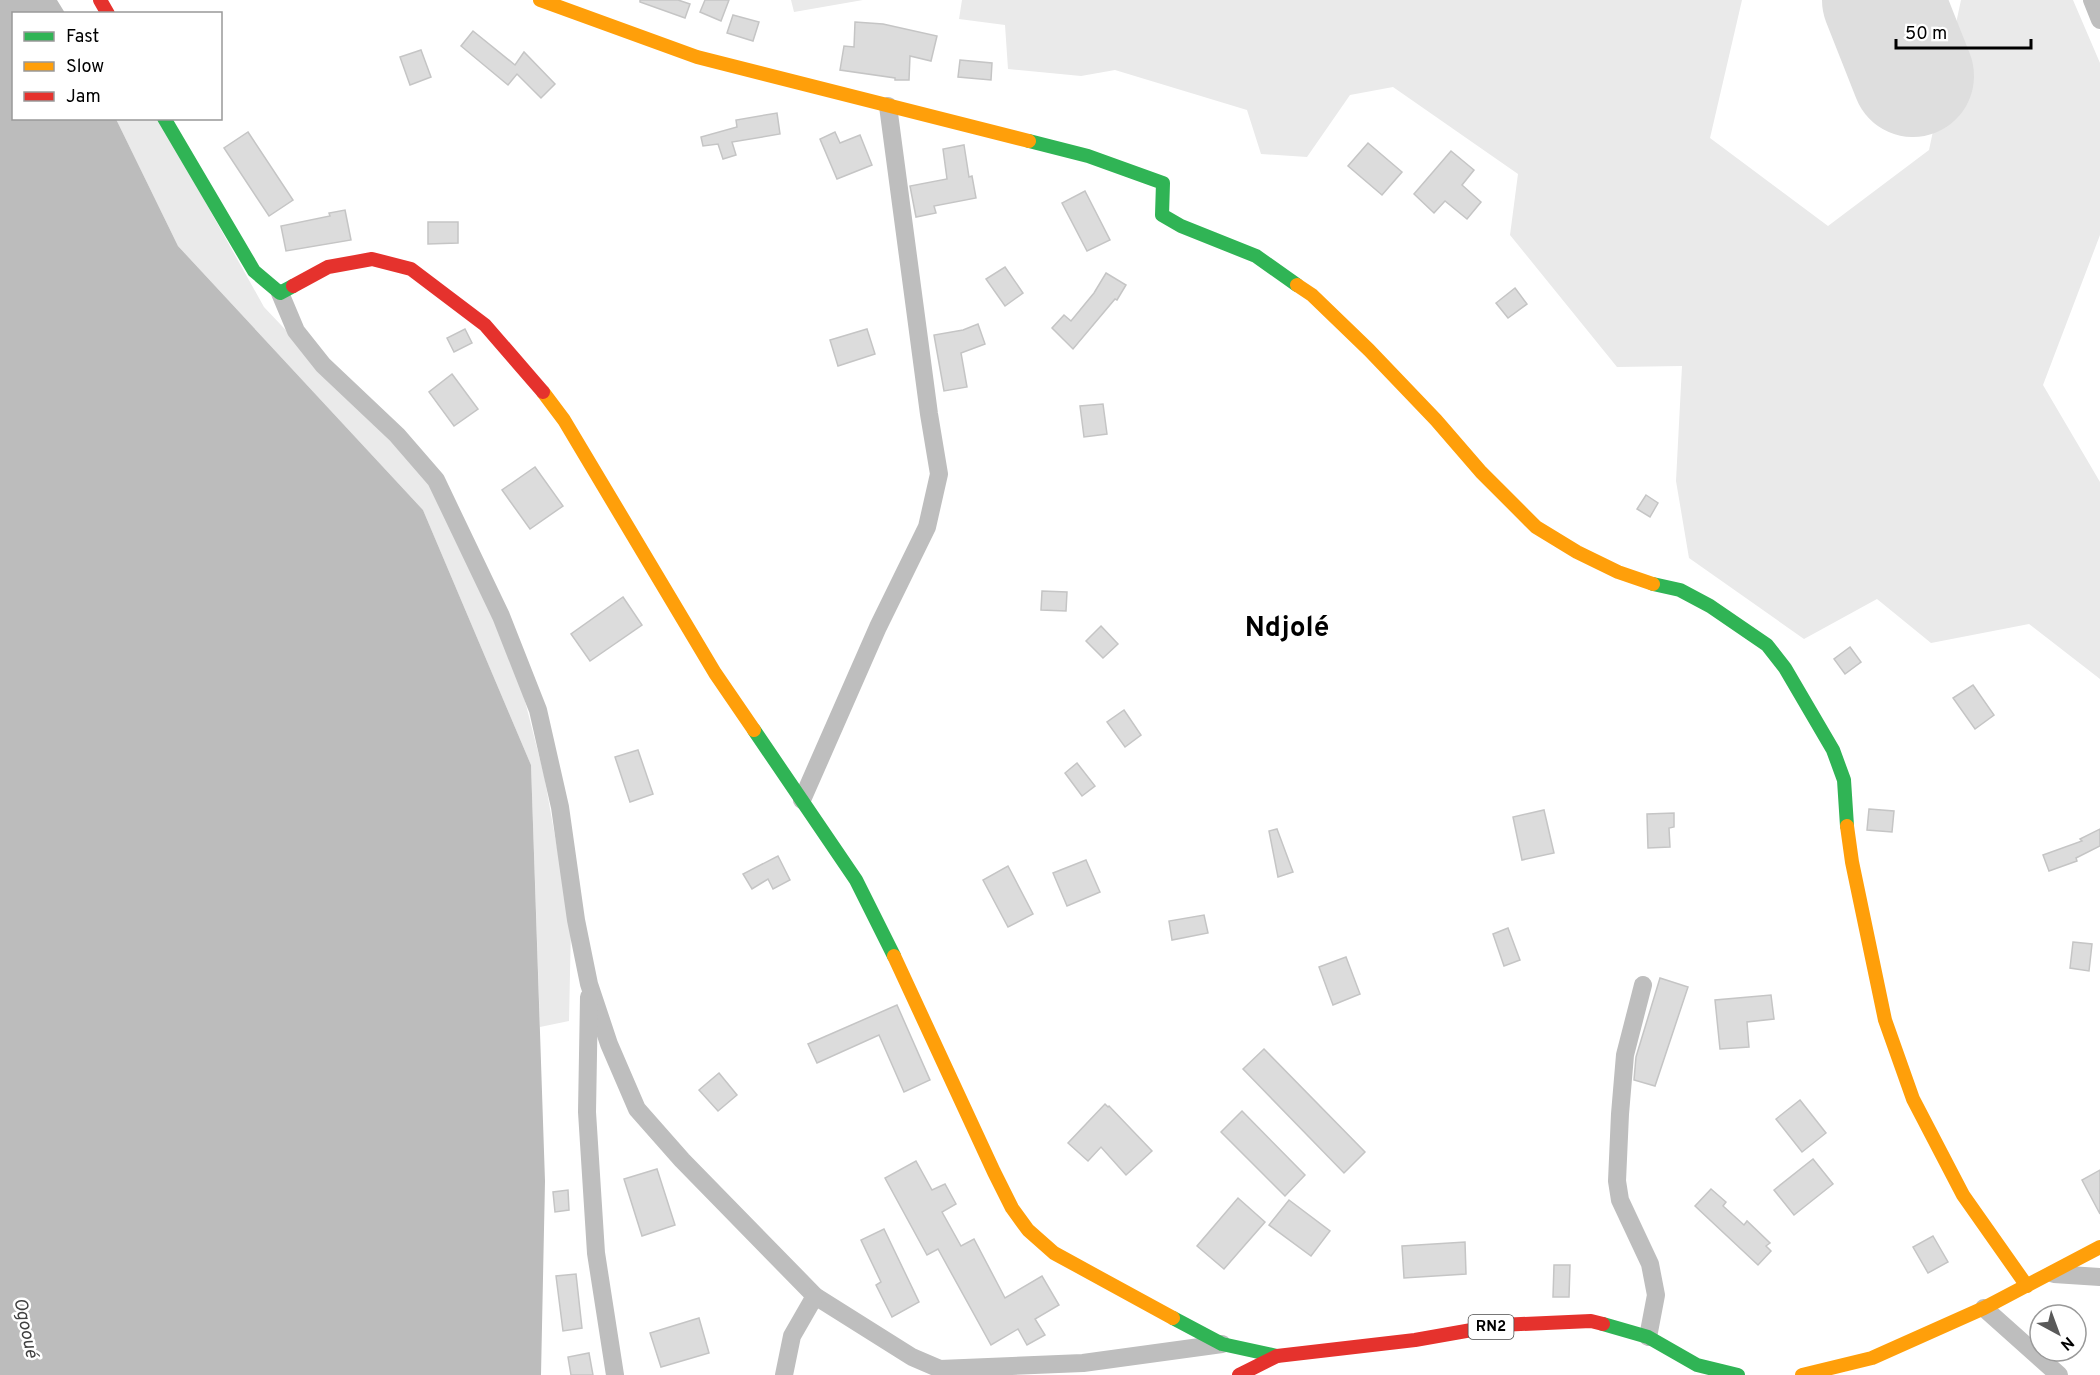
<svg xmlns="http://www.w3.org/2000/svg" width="2100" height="1375" viewBox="0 0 2100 1375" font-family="Overpass,sans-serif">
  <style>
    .green { fill: #eaeaea }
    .water { fill: #bcbcbc }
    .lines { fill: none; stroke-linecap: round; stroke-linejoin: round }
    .runway { stroke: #dedede; stroke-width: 122 }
    .building { fill: #dcdcdc; stroke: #c5c5c5; stroke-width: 1.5 }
    .street { stroke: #bebebe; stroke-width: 18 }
    .fast { stroke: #30b455; stroke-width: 14 }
    .slow { stroke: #ff9f0a; stroke-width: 14 }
    .jam { stroke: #e5322d; stroke-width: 14 }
    .labels { text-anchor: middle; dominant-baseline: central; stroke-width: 5; stroke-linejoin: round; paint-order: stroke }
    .shield { fill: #fff; stroke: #4c4c4c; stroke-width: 1.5 }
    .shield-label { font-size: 15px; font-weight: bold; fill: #000 }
    .water-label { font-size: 18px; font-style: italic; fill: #404040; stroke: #fff }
    .town-label { font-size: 28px; font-weight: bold; fill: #000; stroke: #fff }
  </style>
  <rect width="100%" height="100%" fill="#fff"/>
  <g class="green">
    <path d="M 791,0 L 863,0 L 794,12 Z"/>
    <path d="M 962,0 L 1742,0 L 1710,138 L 1828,226 L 1929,150 L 1961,0 L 2073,0 L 2100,63 L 2100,235 L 2043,385 L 2100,482 L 2100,679 L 2029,624 L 1931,643 L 1877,599 L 1804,639 L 1689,558 L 1676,481 L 1682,366 L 1617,367 L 1510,235 L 1518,174 L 1393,87 L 1350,95 L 1307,157 L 1261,154 L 1247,110 L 1115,70 L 1081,76 L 1008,69 L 1005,25 L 959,19 Z"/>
    <path d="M 116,119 L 159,119 L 264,307 L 433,486 L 517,670 L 544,775 L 571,926 L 569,1021 L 540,1027 L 531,765 L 423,510 L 178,246 Z"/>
  </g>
  <path class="water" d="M 0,0 L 57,0 L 65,13 L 14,14 L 14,118 L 116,119 L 178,246 L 423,510 L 531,765 L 545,1181 L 541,1375 L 0,1375 Z"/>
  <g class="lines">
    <path class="runway" d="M 1883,0 L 1913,76"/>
  </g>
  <g class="building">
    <path d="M 640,0 L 678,0 L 690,4 L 685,18 L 640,2 Z"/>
    <path d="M 705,0 L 729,0 L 721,21 L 700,12 Z"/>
    <path d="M 733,15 L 759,22 L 753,41 L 727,33 Z"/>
    <path d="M 855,22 L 883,24 L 937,36 L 931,61 L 910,56 L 909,80 L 895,80 L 895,78 L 840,70 L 844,46 L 854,47 Z"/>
    <path d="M 473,31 L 515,65 L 524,52 L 555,84 L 541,98 L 517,74 L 508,85 L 461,46 Z"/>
    <path d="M 421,50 L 431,77 L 410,85 L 400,57 Z"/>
    <path d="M 960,60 L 992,63 L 991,80 L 958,77 Z"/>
    <path d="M 777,113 L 780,134 L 732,142 L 736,155 L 723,159 L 718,144 L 703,146 L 701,137 L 737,127 L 736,120 Z"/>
    <path d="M 248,132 L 293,200 L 269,216 L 224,148 Z"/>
    <path d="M 835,132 L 840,143 L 860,135 L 872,165 L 837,179 L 820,139 Z"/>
    <path d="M 1368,143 L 1402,172 L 1382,195 L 1348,166 Z"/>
    <path d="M 964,145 L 969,177 L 972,176 L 976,198 L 934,206 L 936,213 L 916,217 L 910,186 L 947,179 L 943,149 Z"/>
    <path d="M 1451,151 L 1474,170 L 1462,185 L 1481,202 L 1467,219 L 1445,201 L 1434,213 L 1414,194 Z"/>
    <path d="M 1085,191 L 1110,240 L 1087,251 L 1062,203 Z"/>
    <path d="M 345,210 L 351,240 L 286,251 L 281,226 L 330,216 L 329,213 Z"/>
    <path d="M 428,222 L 458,222 L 458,243 L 428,244 Z"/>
    <path d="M 1005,267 L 1023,293 L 1005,306 L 986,279 Z"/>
    <path d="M 1106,273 L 1126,285 L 1117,300 L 1115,299 L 1073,349 L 1052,328 L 1064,315 L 1071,321 L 1094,293 Z"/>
    <path d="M 1515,288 L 1527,304 L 1508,318 L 1496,303 Z"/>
    <path d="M 978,324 L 985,344 L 961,353 L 967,387 L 944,391 L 934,335 L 963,330 Z"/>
    <path d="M 465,329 L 472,343 L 454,352 L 447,338 Z"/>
    <path d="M 867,329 L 875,354 L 838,366 L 830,340 Z"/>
    <path d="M 452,374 L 478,409 L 454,426 L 429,392 Z"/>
    <path d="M 1103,404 L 1107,434 L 1084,437 L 1080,406 Z"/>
    <path d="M 535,467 L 563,506 L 530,529 L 502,490 Z"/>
    <path d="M 1646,495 L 1658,503 L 1650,517 L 1637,509 Z"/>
    <path d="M 1042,591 L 1067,592 L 1066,611 L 1041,610 Z"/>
    <path d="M 623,597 L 642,625 L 590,661 L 571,634 Z"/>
    <path d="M 1101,626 L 1118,644 L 1103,658 L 1086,641 Z"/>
    <path d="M 1850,647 L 1861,662 L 1845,674 L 1834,659 Z"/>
    <path d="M 1973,685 L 1994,715 L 1975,729 L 1953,698 Z"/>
    <path d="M 1124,710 L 1141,735 L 1125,747 L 1107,722 Z"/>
    <path d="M 638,750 L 653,794 L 630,802 L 615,757 Z"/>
    <path d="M 1077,763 L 1095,786 L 1082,796 L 1065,773 Z"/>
    <path d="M 1869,809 L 1894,811 L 1892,832 L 1867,830 Z"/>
    <path d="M 1544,810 L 1554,853 L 1522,860 L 1513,817 Z"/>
    <path d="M 1674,813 L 1674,827 L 1669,828 L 1670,847 L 1648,848 L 1647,814 Z"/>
    <path d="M 1277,829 L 1293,872 L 1278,877 L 1269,831 Z"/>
    <path d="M 2100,829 L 2100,846 L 2076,858 L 2077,861 L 2049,871 L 2043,855 L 2082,841 L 2080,839 Z"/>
    <path d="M 778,856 L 790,880 L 773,889 L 768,879 L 752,889 L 743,874 Z"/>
    <path d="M 1086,860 L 1100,892 L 1067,906 L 1053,873 Z"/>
    <path d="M 1008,866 L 1033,914 L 1008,927 L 983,880 Z"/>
    <path d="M 1204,915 L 1208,933 L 1172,940 L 1169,921 Z"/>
    <path d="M 1508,928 L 1520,960 L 1504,966 L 1493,934 Z"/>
    <path d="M 2073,942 L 2092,944 L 2089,971 L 2070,968 Z"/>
    <path d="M 1346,957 L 1360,994 L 1333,1005 L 1319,967 Z"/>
    <path d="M 1660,978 L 1688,987 L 1655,1086 L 1634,1080 L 1636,1057 Z"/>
    <path d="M 1771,995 L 1774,1019 L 1747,1022 L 1749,1047 L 1720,1049 L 1715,1000 Z"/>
    <path d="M 897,1005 L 930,1080 L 904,1092 L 879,1035 L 817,1063 L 808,1044 Z"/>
    <path d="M 1264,1049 L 1365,1152 L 1344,1173 L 1243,1069 Z"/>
    <path d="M 719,1073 L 737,1095 L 718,1111 L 699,1090 Z"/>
    <path d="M 1800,1100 L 1826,1133 L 1802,1152 L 1776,1119 Z"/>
    <path d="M 1105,1104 L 1108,1107 L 1109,1106 L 1152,1151 L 1126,1175 L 1101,1147 L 1088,1161 L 1068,1143 Z"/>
    <path d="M 1242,1111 L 1305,1175 L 1285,1196 L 1221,1132 Z"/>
    <path d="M 1813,1159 L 1833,1184 L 1794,1215 L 1774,1190 Z"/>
    <path d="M 916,1161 L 932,1190 L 945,1184 L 956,1204 L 942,1212 L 961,1246 L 974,1239 L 1005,1298 L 1042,1276 L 1059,1305 L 1035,1319 L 1045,1335 L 1027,1345 L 1018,1329 L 991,1345 L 938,1249 L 927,1255 L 885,1178 Z"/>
    <path d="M 657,1169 L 675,1225 L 642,1236 L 624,1179 Z"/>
    <path d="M 2100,1170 L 2100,1214 L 2082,1180 Z"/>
    <path d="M 1711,1189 L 1726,1202 L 1723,1206 L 1744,1225 L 1747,1221 L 1770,1243 L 1766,1246 L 1771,1251 L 1758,1265 L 1695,1206 Z"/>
    <path d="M 568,1190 L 569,1210 L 555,1212 L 553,1192 Z"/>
    <path d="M 1238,1198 L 1265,1222 L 1224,1269 L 1197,1246 Z"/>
    <path d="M 1289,1200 L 1330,1231 L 1311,1256 L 1269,1225 Z"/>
    <path d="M 884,1229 L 919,1302 L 892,1317 L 876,1285 L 881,1282 L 861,1240 Z"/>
    <path d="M 1933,1236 L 1948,1262 L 1928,1273 L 1913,1247 Z"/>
    <path d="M 1465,1242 L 1466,1274 L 1404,1278 L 1402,1246 Z"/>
    <path d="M 1554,1265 L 1570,1265 L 1569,1297 L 1553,1297 Z"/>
    <path d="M 576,1274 L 582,1328 L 563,1331 L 556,1276 Z"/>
    <path d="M 699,1318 L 709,1353 L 661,1367 L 650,1333 Z"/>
    <path d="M 589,1353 L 593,1375 L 571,1375 L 568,1357 Z"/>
  </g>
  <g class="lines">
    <g class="street">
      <path d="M 2092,0 L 2100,20"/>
      <path d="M 280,293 L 296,331 L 323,365 L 397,435 L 436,480 L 501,616 L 538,710 L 560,807 L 576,920 L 589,984 L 609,1044 L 637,1109 L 682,1160 L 815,1296 L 912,1357 L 940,1369 L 1083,1363 L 1222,1344"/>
      <path d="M 802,800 L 878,627 L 927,527 L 939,474 L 929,414 L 888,106"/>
      <path d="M 1643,985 L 1625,1055 L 1620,1114 L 1617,1181 L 1620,1200 L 1650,1264 L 1656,1295 L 1648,1337"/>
      <path d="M 589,997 L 587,1112 L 596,1253 L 615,1375"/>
      <path d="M 2054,1274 L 2100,1277"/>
      <path d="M 1984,1308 L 2059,1375"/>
      <path d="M 784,1375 L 792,1336 L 815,1296"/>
    </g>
    <g class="fast">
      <path d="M 164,118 L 254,271 L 280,293 L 293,286"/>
      <path d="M 1029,141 L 1088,156 L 1163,183 L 1162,215 L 1181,226 L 1256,256 L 1297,285"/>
      <path d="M 1653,584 L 1680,590 L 1710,606 L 1767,645 L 1785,668 L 1833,750 L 1844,780 L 1847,826"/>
      <path d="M 754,730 L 856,880 L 894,956"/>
      <path d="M 1173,1318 L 1222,1344 L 1277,1356"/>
      <path d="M 1603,1324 L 1648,1337 L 1697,1365 L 1738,1375"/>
    </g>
    <g class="slow">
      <path d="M 540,0 L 697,57 L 1029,141"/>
      <path d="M 1297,285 L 1312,295 L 1369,350 L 1436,420 L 1481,472 L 1536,527 L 1577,552 L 1618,572 L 1653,584"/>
      <path d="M 543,392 L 564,420 L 715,673 L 754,730"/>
      <path d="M 1847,826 L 1852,862 L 1885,1020 L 1913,1099 L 1963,1195 L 2027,1286"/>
      <path d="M 894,956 L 994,1172 L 1012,1208 L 1028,1230 L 1054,1253 L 1173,1318"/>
      <path d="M 1802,1375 L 1872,1358 L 1984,1308 L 2100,1247"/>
    </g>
    <g class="jam">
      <path d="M 100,0 L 108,14"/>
      <path d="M 293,286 L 328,267 L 372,259 L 411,269 L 485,325 L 543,392"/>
      <path d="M 1239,1375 L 1277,1356 L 1415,1340 L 1500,1325 L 1591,1321 L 1603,1324"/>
    </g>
  </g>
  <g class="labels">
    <rect class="shield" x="1468.5" y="1315" width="45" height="24" rx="4.5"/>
    <g class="shield-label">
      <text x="1491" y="1327">RN2</text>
    </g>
    <g class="water-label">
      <text transform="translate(25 1328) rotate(78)">Ogooué</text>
    </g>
    <g class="town-label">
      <text x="1287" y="629">Ndjolé</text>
    </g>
  </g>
  <rect x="12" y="12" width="210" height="108" fill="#ffffff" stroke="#999999" stroke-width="1.5"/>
  <rect x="24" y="32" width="30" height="9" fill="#30b455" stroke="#999999" stroke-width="1.5"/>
  <text x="66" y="42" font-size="18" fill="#000000">Fast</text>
  <rect x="24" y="62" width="30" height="9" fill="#ff9f0a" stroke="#999999" stroke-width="1.5"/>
  <text x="66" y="72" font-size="18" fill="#000000">Slow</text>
  <rect x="24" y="92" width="30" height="9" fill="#e5322d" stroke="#999999" stroke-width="1.5"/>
  <text x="66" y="102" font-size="18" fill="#000000">Jam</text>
  <g transform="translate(2058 1333) rotate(139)"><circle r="28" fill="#ffffff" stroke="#999999" stroke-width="1.5"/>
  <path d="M0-4.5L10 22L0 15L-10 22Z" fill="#595959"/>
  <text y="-9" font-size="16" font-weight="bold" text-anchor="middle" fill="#000000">N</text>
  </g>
  <path d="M1896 39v9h135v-9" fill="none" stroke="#000000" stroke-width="3"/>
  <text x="1905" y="39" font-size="18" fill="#000000" stroke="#ffffff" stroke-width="4.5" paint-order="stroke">50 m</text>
</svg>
